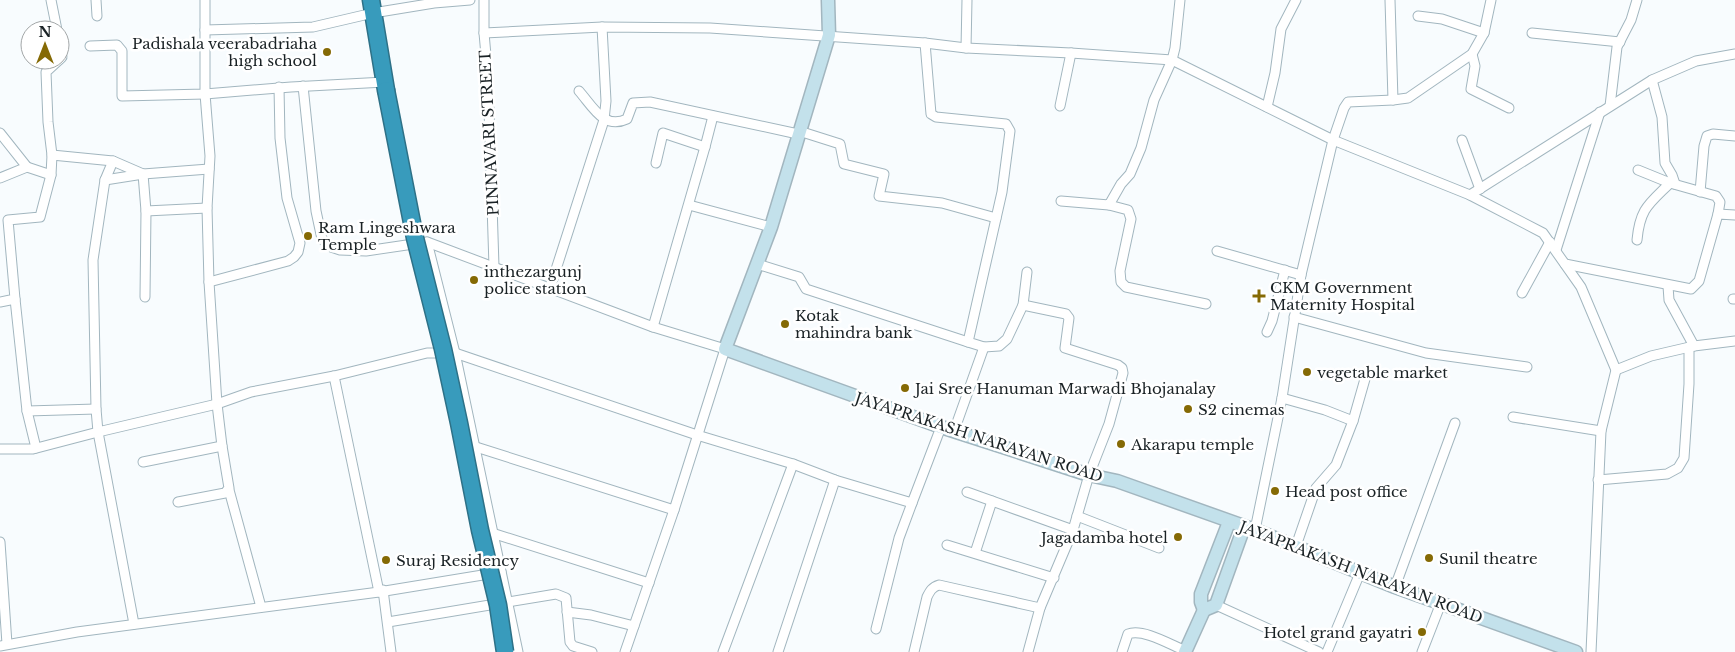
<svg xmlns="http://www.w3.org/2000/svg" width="1735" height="652" viewBox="0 0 1735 652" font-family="'Libre Baskerville',serif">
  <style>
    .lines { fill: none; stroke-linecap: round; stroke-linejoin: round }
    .street-casing { stroke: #a2b6bf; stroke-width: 11 }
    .secondary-casing { stroke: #a2b6bf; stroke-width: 15 }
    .highway-casing { stroke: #2e7187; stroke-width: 19 }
    .street { stroke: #fff; stroke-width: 9 }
    .secondary { stroke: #c3e1eb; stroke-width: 12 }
    .highway { stroke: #389bbc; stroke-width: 16 }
    .highway-bridge-casing { stroke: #2e7187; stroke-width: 19; stroke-linecap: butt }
    .highway-bridge { stroke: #389bbc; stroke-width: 16 }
    .poi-dot { fill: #856a05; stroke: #fff; stroke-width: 2 }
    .labels { text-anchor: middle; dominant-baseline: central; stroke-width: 5; stroke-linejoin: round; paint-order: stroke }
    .poi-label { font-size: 15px; fill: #1a2225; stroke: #fff; text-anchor: start }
    .street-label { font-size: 15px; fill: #1a2225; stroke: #fff }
  </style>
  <rect width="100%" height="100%" fill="#f8fcfe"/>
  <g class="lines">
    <defs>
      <g id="street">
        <path d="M 51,0 L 57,30"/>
        <path d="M 96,0 L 97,16"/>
        <path d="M 484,0 L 484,33 L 488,78 L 494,267"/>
        <path d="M 1418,16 L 1442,19 L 1484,33"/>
        <path d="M 205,30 L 313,27 L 373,13 L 434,3 L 470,0"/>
        <path d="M 484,33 L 602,27 L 710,28 L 925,43 L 966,48 L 1071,53 L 1172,60 L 1333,140 L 1470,195 L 1543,233 L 1581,287 L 1616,370 L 1651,356 L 1694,346 L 1735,341"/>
        <path d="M 1532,33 L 1620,42"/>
        <path d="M 925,43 L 931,114 L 936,117 L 1006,124 L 1010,131 L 1002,192 L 968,342 L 984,347 L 999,346 L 1007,339 L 1023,305 L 1027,272"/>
        <path d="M 60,45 L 62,57 L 60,59"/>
        <path d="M 90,46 L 117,45 L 122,51 L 122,96 L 205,94 L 291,87 L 385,82"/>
        <path d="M 966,48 L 967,0"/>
        <path d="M 1472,54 L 1475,66 L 1471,89 L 1509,108"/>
        <path d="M 1652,80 L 1662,117 L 1665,163 L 1672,175 L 1675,184"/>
        <path d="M 303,86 L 316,211 L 322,239 L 331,247 L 340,250 L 366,251 L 427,242 L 653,327 L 725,349 L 674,510 L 625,652"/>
        <path d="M 579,91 C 593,107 604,130 627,119 L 633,103 L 650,102 L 798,134"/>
        <path d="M 1393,100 L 1408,98 L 1472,54 L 1484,33 L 1491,0"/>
        <path d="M 1060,106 L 1071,53"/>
        <path d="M 1610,106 L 1617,47 L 1631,20 L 1637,0"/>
        <path d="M 1267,107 L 1275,73 L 1281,29 L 1296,0"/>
        <path d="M 799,131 L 840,144 L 844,164 L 884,174 L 879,196 L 942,203 L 996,218"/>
        <path d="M 0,133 L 27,167 L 0,178"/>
        <path d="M 1462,140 L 1480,189"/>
        <path d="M 52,155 L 113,161 L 143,174 L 146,211 L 145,297"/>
        <path d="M 113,161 L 105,180 L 93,260 L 96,409 L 98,432 L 134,624"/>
        <path d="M 656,163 L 663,133 L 705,147 L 713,116"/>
        <path d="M 27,167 L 51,175"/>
        <path d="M 1638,170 L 1670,183 L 1716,196 L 1720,202 L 1718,214"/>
        <path d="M 105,180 L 143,174 L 209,169"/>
        <path d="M 1700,192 L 1704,146 L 1707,136 L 1713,134 L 1735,136"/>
        <path d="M 1470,195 L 1652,80 L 1696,61 L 1735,54"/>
        <path d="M 1061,201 L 1109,205 L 1121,184 L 1130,174 L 1141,148 L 1154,100 L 1172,60 L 1175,48 L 1180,0"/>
        <path d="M 689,205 L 771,227"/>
        <path d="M 1109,205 L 1128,210 L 1131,219 L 1120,271 L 1121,282 L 1126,287 L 1206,304"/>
        <path d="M 146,211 L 207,208"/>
        <path d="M 1637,240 C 1640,208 1649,204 1670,183"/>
        <path d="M 427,242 L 455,353 L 518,652"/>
        <path d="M 1556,250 L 1600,112"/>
        <path d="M 1217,251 L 1301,275"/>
        <path d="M 757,264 L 799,277 L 806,289 L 968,342"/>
        <path d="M 1565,264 L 1691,289 L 1699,281 L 1718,214 L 1735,215"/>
        <path d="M 209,282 L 288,261 L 294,257 L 298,252 L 300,243 L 287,198 L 280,138 L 279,87"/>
        <path d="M 1668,286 L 1669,300 L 1694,346"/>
        <path d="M 550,288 L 604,120 L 606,101 L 602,27"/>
        <path d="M 1522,293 L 1550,242"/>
        <path d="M 15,299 L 27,411 L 36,448"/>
        <path d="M 1733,299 L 1735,299"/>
        <path d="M 0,302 L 15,299 L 8,220 L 40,217 L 51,175 L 52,155 L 48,122 L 46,72 L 59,60"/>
        <path d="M 1023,305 L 1066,314 L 1069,318 L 1065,348 L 1118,365 L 1122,368 L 1123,373 L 1109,424 L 1089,475 L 1073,530 L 1040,608 L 1028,652"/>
        <path d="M 1294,317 L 1426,353 L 1527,367"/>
        <path d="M 653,327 L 705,147"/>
        <path d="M 1267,332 L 1272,321 L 1285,270"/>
        <path d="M 334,376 L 379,592"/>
        <path d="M 1282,398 L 1325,410 L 1353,421"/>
        <path d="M 27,411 L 96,409"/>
        <path d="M 1513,417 L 1601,431"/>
        <path d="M 954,431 L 984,347"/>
        <path d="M 476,447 L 674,510"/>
        <path d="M 0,449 L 33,449 L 98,432 L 217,404 L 251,392 L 334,376 L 427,353 L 455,353 L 697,435 L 793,464 L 835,480 L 912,503 L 941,427"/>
        <path d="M 143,462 L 222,446"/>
        <path d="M 1598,480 L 1667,474 L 1678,468 L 1684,458 L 1689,384 L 1689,347"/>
        <path d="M 229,490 L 261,607"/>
        <path d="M 967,492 L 1073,530"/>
        <path d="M 178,502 L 225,493 L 229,488 L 222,446 L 217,404 L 209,282 L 207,208 L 210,156 L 205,94 L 205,0"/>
        <path d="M 1077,516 L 1159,548"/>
        <path d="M 1255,530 L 1282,398 L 1301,275 L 1333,140 L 1344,108 L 1348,102 L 1393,100 L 1390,0"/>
        <path d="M 492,533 L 649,583"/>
        <path d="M 0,542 L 7,644"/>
        <path d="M 947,545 L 1054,578"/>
        <path d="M 1296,546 L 1316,488 L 1336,465 L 1353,421 L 1367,372"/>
        <path d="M 975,553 L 992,501"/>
        <path d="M 1395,587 L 1455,423"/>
        <path d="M 383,590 L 391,652"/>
        <path d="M 1216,605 L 1319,652"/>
        <path d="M 567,612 L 591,615 L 634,626"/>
        <path d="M 388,622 L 556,594 L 566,598 L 570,642 L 573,646 L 592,652"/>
        <path d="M 876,629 L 899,538 L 912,503"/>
        <path d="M 0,646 L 77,632 L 379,592 L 501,572"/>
        <path d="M 723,652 L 793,464"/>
        <path d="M 778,652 L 835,480"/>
        <path d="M 914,652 L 927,597 C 930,591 932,587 939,585 L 1040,608"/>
        <path d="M 1122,652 L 1128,634 C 1143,628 1171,645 1186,651"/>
        <path d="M 1327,652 L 1360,573"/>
        <path d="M 1422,652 L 1441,603"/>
        <path d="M 1591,652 L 1601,431 L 1616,370"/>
      </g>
      <g id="secondary">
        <path d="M 828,0 L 829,35 L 771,227 L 725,349 L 941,427 L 1089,475 L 1117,481 L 1255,530 L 1395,587 L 1576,652"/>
        <path d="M 1204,610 L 1216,605 L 1244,527"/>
        <path d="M 1204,610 L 1201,602 L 1201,594 L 1229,522"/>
        <path d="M 1185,652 L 1204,610"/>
      </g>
      <path id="highway" d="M 371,0 L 386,90"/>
    </defs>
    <use href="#street" class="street-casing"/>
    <use href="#secondary" class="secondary-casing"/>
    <use href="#highway" class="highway-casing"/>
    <use href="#street" class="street"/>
    <use href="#secondary" class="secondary"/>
    <use href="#highway" class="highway"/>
    <defs>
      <path id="highway-bridge" d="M 386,90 L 415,238 L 443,349 L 459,423 L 480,530 L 498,605 L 505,652"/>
    </defs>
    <use href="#highway-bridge" class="highway-bridge-casing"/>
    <use href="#highway-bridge" class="highway-bridge"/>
  </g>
  <g class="poi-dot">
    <circle cx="327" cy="52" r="5"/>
    <circle cx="308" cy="236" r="5"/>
    <circle cx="474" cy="280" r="5"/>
    <path d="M1256.5 288.5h5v5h5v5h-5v5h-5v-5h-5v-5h5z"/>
    <circle cx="785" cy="324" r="5"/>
    <circle cx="1307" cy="372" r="5"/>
    <circle cx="905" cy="388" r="5"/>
    <circle cx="1188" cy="409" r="5"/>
    <circle cx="1121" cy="444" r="5"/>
    <circle cx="1275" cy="491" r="5"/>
    <circle cx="1178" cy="537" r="5"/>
    <circle cx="1429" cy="558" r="5"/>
    <circle cx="386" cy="560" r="5"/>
    <circle cx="1422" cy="632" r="5"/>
  </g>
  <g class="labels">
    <g class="poi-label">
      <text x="317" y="43" text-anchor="end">Padishala veerabadriaha<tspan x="317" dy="17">high school</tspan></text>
      <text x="318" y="227">Ram Lingeshwara<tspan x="318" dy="17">Temple</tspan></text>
      <text x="484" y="271">inthezargunj<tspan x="484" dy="17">police station</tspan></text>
      <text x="1270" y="287">CKM Government<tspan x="1270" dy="17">Maternity Hospital</tspan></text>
      <text x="795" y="315">Kotak<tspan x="795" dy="17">mahindra bank</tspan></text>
      <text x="1317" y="372">vegetable market</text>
      <text x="915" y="388">Jai Sree Hanuman Marwadi Bhojanalay</text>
      <text x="1198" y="409">S2 cinemas</text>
      <text x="1131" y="444">Akarapu temple</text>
      <text x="1285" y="491">Head post office</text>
      <text x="1168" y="537" text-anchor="end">Jagadamba hotel</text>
      <text x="1439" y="558">Sunil theatre</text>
      <text x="396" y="560">Suraj Residency</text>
      <text x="1412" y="632" text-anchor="end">Hotel grand gayatri</text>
    </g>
    <g class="street-label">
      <text transform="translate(489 133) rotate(-93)">PINNAVARI STREET</text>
      <text transform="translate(979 437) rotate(18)">JAYAPRAKASH NARAYAN ROAD</text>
      <text transform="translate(1361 572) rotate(21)">JAYAPRAKASH NARAYAN ROAD</text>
    </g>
  </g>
  <g transform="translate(45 45)"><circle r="24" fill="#ffffff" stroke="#a3a7a8"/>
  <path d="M0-4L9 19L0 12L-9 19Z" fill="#856a05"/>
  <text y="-8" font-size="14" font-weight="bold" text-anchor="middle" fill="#1a2225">N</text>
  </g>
</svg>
